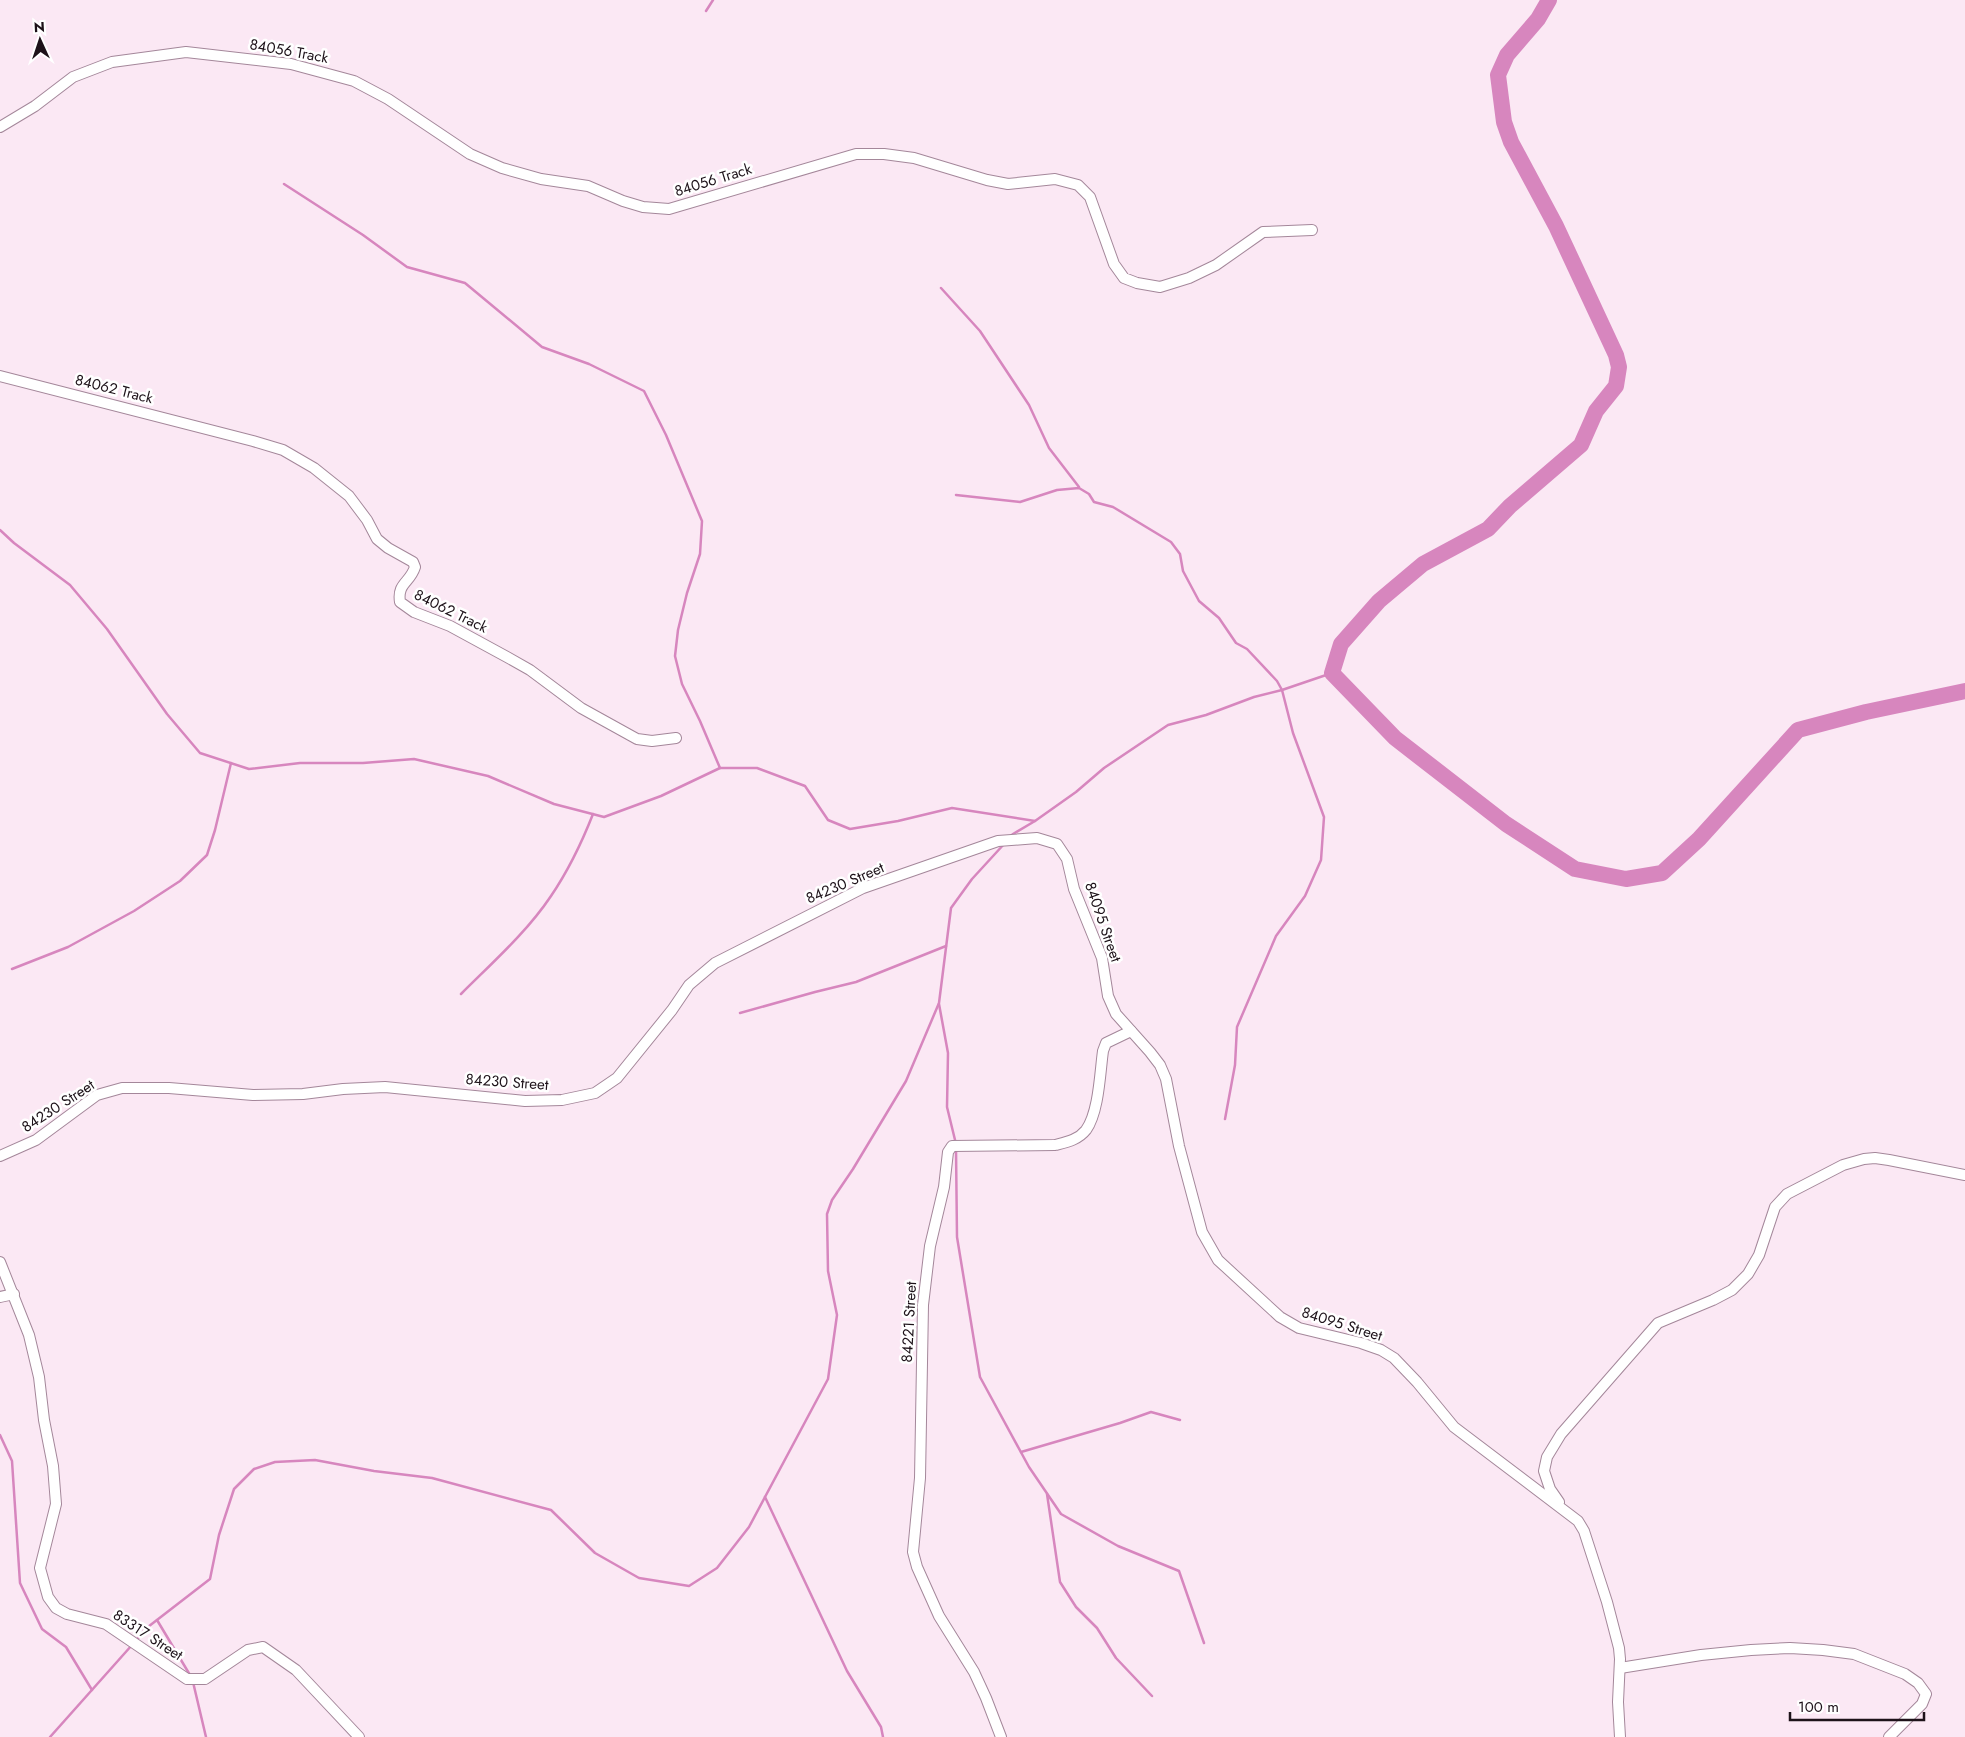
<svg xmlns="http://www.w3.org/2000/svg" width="1965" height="1737" viewBox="0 0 1965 1737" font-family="Jost,sans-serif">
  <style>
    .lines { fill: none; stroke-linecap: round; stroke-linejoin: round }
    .stream { stroke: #d786be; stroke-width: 2.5 }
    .river { stroke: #d786be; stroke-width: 16 }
    .minor-casing { stroke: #a4879a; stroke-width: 12 }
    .minor { stroke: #fff; stroke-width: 10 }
    .labels { text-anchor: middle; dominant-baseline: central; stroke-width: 5; stroke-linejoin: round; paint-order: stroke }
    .street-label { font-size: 15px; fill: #1d1219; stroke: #fff }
  </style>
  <rect width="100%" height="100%" fill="#fbe8f4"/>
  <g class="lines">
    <g class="stream">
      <path d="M 706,11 L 713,0"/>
      <path d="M 284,184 L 363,235 L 407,267 L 465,283 L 542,347 L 589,364 L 644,391 L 666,435 L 702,521 L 700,554 L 687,593 L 678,630 L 675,656 L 682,684 L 700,721 L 720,768"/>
      <path d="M 941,288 L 980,331 L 1029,405 L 1049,448 L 1079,487"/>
      <path d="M 956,495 L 1020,502 L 1057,490 L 1079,488 L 1089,494 L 1094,502 L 1113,507 L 1171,542 L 1180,554 L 1183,571 L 1199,601 L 1219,618 L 1236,643 L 1247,649 L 1277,681 L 1282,690 L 1293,733 L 1324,817 L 1321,860 L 1305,896 L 1276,936 L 1237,1027 L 1235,1065 L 1225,1119"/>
      <path d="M 0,530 L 14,543 L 70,585 L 107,629 L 167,714 L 200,753 L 249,769 L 300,763 L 363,763 L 414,759 L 488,776 L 554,804 L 604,817 L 661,796 L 720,768 L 757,768 L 805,786 L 828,820 L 850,829 L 898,821 L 952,808 L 1035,821"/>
      <path d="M 1010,837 L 1013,834 L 1035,821 L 1076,792 L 1104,768 L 1168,725 L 1206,715 L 1254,697 L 1282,690 L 1332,673"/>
      <path d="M 12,969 L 68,947 L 134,911 L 180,881 L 207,855 L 215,830 L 231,763"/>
      <path d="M 461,994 C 492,963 527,932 551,896 C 568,871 582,842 593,814"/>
      <path d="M 939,1004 L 948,1053 L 947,1107 L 956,1144"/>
      <path d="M 740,1013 L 815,992 L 856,982 L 946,946"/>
      <path d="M 956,1149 L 957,1237 L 980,1377 L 1029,1467 L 1061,1514 L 1118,1546 L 1179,1571 L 1204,1643"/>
      <path d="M 0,1435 L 12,1461 L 20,1583 L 42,1629 L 66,1647 L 92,1690"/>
      <path d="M 1021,1452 L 1120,1423 L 1151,1412 L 1180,1420"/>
      <path d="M 1047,1494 L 1060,1582 L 1076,1607 L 1097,1628 L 1116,1658 L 1152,1696"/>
      <path d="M 765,1497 L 847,1671 L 881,1727 L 883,1737"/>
      <path d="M 157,1620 L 190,1675"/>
      <path d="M 136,1641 L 144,1630 L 210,1579 L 219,1535 L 234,1489 L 254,1469 L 275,1462 L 315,1460 L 374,1471 L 432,1478 L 551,1510 L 595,1553 L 639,1578 L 689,1586 L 717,1568 L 749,1527 L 828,1379 L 837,1315 L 828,1271 L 827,1214 L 832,1200 L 853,1169 L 906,1081 L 939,1003 L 951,908 L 972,879 L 1005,843"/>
      <path d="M 193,1682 L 206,1737"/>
      <path d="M 50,1737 L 132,1645"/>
    </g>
    <path class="river" d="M 1549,0 L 1538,19 L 1507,55 L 1498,75 L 1504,122 L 1511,142 L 1556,226 L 1616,355 L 1619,367 L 1616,386 L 1596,411 L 1581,445 L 1510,506 L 1488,529 L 1423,564 L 1379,601 L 1341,644 L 1332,673 L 1395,738 L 1506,824 L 1575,869 L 1626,879 L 1662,873 L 1699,839 L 1798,730 L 1866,712 L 1965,691"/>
    <defs>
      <g id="minor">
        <path d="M 0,127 L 35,106 L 73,77 L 112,62 L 186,52 L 291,64 L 354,81 L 388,99 L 470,154 L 502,168 L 541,179 L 588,186 L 623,201 L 643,207 L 669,209 L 856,154 L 884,154 L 914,158 L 987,180 L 1008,184 L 1055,179 L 1078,185 L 1090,197 L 1114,264 L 1124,278 L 1137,283 L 1160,287 L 1189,278 L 1216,265 L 1263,232 L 1312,230"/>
        <path d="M 0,376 L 253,441 L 283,450 L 314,468 L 349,496 L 367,520 L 377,539 L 388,548 L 413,562 L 415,567 C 410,583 397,583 400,602 L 414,612 L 450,626 L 507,657 L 530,670 L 581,708 L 637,739 L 652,741 L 676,738"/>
        <path d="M 0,1156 L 36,1140 L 97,1095 L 122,1088 L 169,1088 L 253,1095 L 303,1094 L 343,1089 L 385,1087 L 525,1101 L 562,1100 L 595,1093 L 617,1078 L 672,1010 L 689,985 L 715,963 L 863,888 L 998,841 L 1037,838 L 1057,844 L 1067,859 L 1074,889 L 1102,958 L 1108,996 L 1116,1014 L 1150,1052 L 1160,1065 L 1166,1079 L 1179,1146 L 1202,1232 L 1218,1260 L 1280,1317 L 1299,1328 L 1361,1343 L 1381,1350 L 1394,1358 L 1417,1382 L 1454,1427 L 1578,1521 L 1584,1531 L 1607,1602 L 1619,1648 L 1620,1659 L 1618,1702 L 1620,1737"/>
        <path d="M 0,1262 L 29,1335 L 39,1377 L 44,1420 L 53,1466 L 56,1504 L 40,1568 L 48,1597 L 56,1608 L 67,1614 L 106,1624 L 187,1679 L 205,1679 L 248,1650 L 263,1647 L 296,1670 L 359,1737"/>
        <path d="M 0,1297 L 14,1294"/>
        <path d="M 1559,1502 L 1550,1489 L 1544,1471 L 1547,1457 L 1561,1434 L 1658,1323 L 1713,1300 L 1732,1290 L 1748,1274 L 1759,1255 L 1775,1207 L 1787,1194 L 1843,1165 L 1864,1159 L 1875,1158 L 1889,1160 L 1965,1175"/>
        <path d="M 1620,1668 L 1701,1655 L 1751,1650 L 1790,1648 L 1823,1650 L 1854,1654 L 1905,1674 L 1918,1683 L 1926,1694 L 1922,1704 L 1889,1737"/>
        <path d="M 1001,1737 L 986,1698 L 974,1672 L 939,1616 L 917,1567 L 913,1552 L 920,1478 L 923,1305 L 930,1246 L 944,1187 L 948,1152 L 952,1146 L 1055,1145 C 1067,1142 1078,1140 1086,1130 C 1099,1112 1100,1072 1103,1051 L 1106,1043 L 1131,1031"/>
      </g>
    </defs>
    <use href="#minor" class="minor-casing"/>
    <use href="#minor" class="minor"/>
  </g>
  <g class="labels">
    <g class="street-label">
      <text transform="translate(289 51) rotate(10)">84056 Track</text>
      <text transform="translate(713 180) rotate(-17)">84056 Track</text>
      <text transform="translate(114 389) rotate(14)">84062 Track</text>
      <text transform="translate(451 611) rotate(26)">84062 Track</text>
      <text transform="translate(845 883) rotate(-23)">84230 Street</text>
      <text transform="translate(1103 922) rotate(71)">84095 Street</text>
      <text transform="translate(507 1082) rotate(4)">84230 Street</text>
      <text transform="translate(58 1106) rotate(-33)">84230 Street</text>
      <text transform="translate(909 1322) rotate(-87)">84221 Street</text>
      <text transform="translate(1342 1324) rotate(17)">84095 Street</text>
      <text transform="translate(148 1635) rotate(33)">83317 Street</text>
    </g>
  </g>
  <g transform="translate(40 40) rotate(357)" stroke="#ffffff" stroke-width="4" paint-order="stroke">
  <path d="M0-4L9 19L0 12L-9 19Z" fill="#1d1219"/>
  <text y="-8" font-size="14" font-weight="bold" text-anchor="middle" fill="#1d1219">N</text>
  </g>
  <path d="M1790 1712v8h134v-8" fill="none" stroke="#1d1219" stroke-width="2.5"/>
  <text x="1798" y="1712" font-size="15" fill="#1d1219" stroke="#ffffff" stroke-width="4" paint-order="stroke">100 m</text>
</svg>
